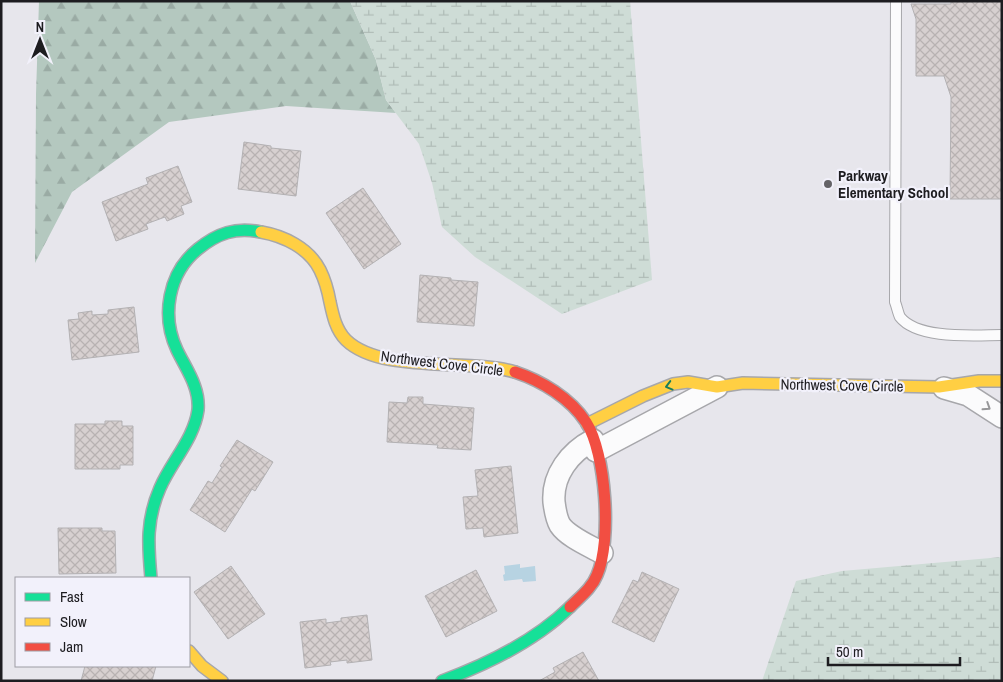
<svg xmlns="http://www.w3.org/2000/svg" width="1003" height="682" viewBox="0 0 1003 682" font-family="'Archivo Narrow',sans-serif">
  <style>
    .forest { fill: url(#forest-firs) }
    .wetland { fill: url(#wetland-marsh) }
    .water { fill: #b7d3e2 }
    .building { fill: url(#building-cross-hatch); stroke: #b3b1b3 }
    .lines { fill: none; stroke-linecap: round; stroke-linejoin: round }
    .lane-casing { stroke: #a7a7ab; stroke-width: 12 }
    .street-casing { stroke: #a7a7ab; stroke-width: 24 }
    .fast-casing { stroke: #a7a7ab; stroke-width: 14 }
    .slow-casing { stroke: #a7a7ab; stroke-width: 14 }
    .jam-casing { stroke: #a7a7ab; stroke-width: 14 }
    .lane { stroke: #fbfbfc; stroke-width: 10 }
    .street { stroke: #fbfbfc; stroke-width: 21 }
    .fast { stroke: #16e098; stroke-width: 11 }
    .slow { stroke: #ffcf43; stroke-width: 11 }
    .jam { stroke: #f24e42; stroke-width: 11 }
    .oneway { stroke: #1a7e5c }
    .oneway2 { stroke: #979799 }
    .poi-dot { fill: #646367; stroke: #f2f1fb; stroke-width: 2 }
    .labels { text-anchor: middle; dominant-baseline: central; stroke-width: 4.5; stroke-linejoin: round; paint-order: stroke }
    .poi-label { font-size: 15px; font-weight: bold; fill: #1d1c20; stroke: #f2f1fb; text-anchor: start }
    .street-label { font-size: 15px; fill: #1d1c20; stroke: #f2f1fb }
  </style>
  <defs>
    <pattern id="forest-firs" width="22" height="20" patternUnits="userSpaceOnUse" patternTransform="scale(1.25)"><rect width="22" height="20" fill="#b4c8bf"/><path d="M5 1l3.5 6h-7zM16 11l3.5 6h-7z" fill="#9aaba4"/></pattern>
    <pattern id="wetland-marsh" width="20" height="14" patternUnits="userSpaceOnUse" patternTransform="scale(1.25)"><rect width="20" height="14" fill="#cedcd6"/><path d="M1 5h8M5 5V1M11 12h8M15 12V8" fill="none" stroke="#b0bcb7"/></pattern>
    <pattern id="building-cross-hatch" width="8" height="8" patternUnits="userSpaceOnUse" patternTransform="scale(1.25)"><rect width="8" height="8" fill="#d7d0d0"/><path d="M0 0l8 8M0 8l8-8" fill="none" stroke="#b8b2b2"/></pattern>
  </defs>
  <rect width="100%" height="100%" fill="#e7e6ec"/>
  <path class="forest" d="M 39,1 L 350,1 L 376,60 L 386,100 L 396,113 L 286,106 L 169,122 L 72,192 L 35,263 L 36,94 Z"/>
  <g class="wetland">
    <path d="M 350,1 L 630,1 L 652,280 L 562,314 L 475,257 L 442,227 L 432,183 L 419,144 L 386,100 L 376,60 Z"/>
    <path d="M 1002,557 L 1002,681 L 762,681 L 796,581 L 842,571 Z"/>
  </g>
  <path class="water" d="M 520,564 L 520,568 L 535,566 L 536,581 L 523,582 L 522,579 L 504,581 L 503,575 L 505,574 L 504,566 Z"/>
  <g class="building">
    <path d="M 951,1 L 1002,1 L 1002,199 L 950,199 L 951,97 L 944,76 L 916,76 L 916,19 L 911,4 L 951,4 Z"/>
    <path d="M 244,142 L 271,146 L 271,148 L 301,151 L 296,196 L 238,189 Z"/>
    <path d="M 178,166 L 192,202 L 181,206 L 184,214 L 167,221 L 165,217 L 146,224 L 148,229 L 116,241 L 102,202 L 148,184 L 146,178 Z"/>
    <path d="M 363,188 L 401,244 L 364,269 L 326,213 Z"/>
    <path d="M 420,275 L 451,278 L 451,280 L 478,282 L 474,326 L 417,322 Z"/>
    <path d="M 134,307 L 139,352 L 72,360 L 68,320 L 79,319 L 78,313 L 92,311 L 92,315 L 108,314 L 108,310 Z"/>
    <path d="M 408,397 L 423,397 L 423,404 L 474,408 L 471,450 L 437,448 L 438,445 L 387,442 L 389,402 L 407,403 Z"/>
    <path d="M 105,421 L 122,421 L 122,426 L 133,426 L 133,465 L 120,465 L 120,469 L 75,469 L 75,424 L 105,424 Z"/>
    <path d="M 237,440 L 273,462 L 255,491 L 252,489 L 225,532 L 190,510 L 208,481 L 212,483 L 222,467 L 220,466 Z"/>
    <path d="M 511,466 L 518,533 L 484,537 L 483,528 L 466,529 L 463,497 L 478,496 L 475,470 Z"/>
    <path d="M 58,528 L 102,528 L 102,531 L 115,531 L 116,573 L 59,574 Z"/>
    <path d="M 231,566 L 265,614 L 228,639 L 194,592 Z"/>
    <path d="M 476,570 L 497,611 L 446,637 L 425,596 Z"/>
    <path d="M 642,572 L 679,589 L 654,642 L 612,622 L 633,580 L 638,582 Z"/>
    <path d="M 367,615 L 372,660 L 347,663 L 347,660 L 330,662 L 331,665 L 305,668 L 300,622 L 326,619 L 326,623 L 341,621 L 341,618 Z"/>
    <path d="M 583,652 L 599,681 L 539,681 L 555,672 L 553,668 Z"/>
    <path d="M 85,666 L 156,666 L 152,681 L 81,681 Z"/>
  </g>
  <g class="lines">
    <defs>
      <path id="lane" d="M 896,1 L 895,302 C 897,307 898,313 900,317 C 918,340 975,335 1002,335"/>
      <g id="street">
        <path d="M 944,388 L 968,395 L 1002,417"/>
        <path d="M 593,440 C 570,452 552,475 554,502 C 555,510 556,518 560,525 C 568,537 590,546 602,553"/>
        <path d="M 596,451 L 717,387"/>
      </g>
      <g id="fast">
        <path d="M 151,578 C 148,545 146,520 160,488 C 171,462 194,439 198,410 C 200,387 186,369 177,350 C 161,316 168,273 198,249 C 218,233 235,227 261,232"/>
        <path d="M 442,681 C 488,664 535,641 570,607"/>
      </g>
      <g id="slow">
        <path d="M 261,232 C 284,236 309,248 320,270 C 325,280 328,291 330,302 C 333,316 336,330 346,340 C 381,374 468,358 515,372"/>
        <path d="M 587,424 L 643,396 L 673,384 L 688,382 L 717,387 L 743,383 L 939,387 L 979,381 L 1002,381"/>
        <path d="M 189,651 L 202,666 L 222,681"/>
      </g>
      <path id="jam" d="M 515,372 C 542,381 570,398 586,422 C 606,453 612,541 597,575 C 592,588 580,597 570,607"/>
    </defs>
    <use href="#lane" class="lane-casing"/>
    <use href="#street" class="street-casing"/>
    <use href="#fast" class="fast-casing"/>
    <use href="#slow" class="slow-casing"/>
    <use href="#jam" class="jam-casing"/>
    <use href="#lane" class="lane"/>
    <use href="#street" class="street"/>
    <use href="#fast" class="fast"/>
    <use href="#slow" class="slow"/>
    <use href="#jam" class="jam"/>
  </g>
  <defs><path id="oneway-chevron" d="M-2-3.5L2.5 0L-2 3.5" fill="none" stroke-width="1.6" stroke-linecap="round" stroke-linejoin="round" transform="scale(1.25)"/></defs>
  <use class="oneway" href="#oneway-chevron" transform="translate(669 386) rotate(165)"/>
  <use class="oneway2" href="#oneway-chevron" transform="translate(987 407) rotate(33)"/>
  <circle class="poi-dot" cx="828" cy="184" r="5"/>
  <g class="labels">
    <g class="poi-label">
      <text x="838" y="175">Parkway<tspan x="838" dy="17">Elementary School</tspan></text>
    </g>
    <g class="street-label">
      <text transform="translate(442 363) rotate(7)">Northwest Cove Circle</text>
      <text transform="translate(842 385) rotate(1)">Northwest Cove Circle</text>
    </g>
  </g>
  <rect width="1003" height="682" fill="none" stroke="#1d1c20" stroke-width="5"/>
  <rect x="15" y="577" width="175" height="90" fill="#f2f1fb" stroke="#9d9ca3"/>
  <rect x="25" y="593" width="25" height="8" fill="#16e098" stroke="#9d9ca3"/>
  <text x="60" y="602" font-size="15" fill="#1d1c20">Fast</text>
  <rect x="25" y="618" width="25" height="8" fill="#ffcf43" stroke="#9d9ca3"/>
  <text x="60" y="627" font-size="15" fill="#1d1c20">Slow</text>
  <rect x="25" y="643" width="25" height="8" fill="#f24e42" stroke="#9d9ca3"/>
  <text x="60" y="652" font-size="15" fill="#1d1c20">Jam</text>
  <g transform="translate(40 40)" stroke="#f2f1fb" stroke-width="4" paint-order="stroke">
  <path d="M0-4L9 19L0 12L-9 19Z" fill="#1d1c20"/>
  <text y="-8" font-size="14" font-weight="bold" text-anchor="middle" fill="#1d1c20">N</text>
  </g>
  <path d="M828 657v8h132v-8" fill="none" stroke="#1d1c20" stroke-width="2.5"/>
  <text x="836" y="657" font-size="15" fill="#1d1c20" stroke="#f2f1fb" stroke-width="4" paint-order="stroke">50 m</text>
</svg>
